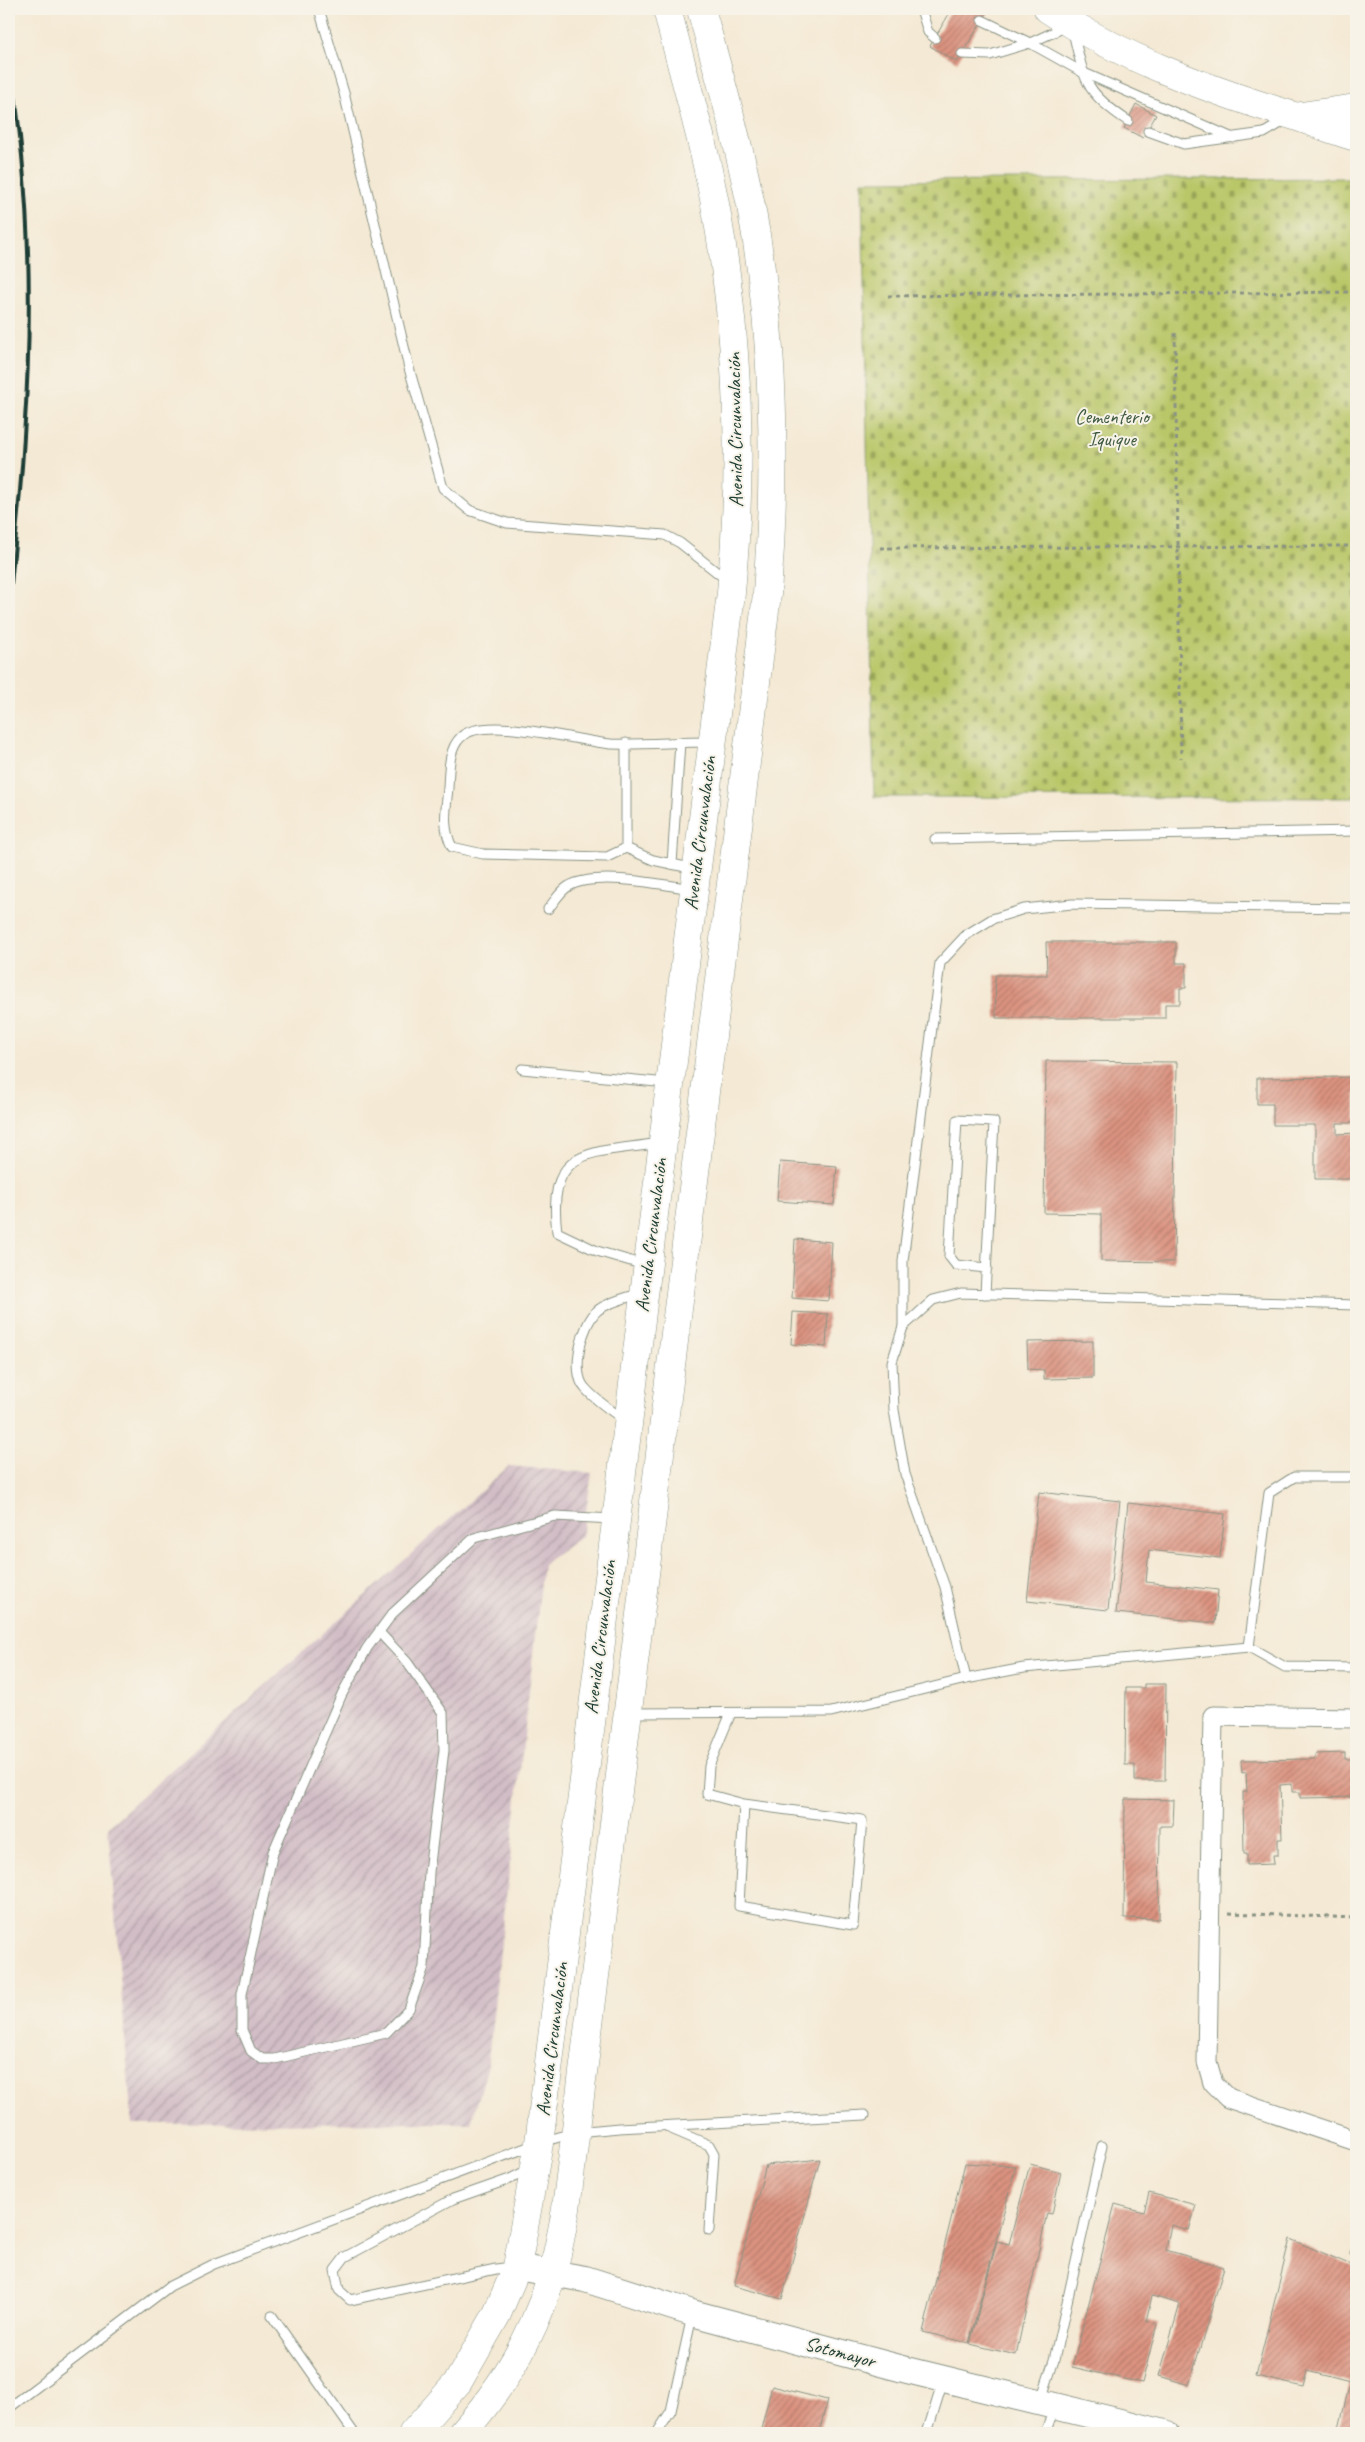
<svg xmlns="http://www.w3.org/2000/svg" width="1365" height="2442" viewBox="0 0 1365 2442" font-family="Caveat,sans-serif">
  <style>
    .industrial { fill: url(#industrial-furrows) }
    .cemetery { fill: url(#cemetery-stones); stroke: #6c824e }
    .building { fill: url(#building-hatch) }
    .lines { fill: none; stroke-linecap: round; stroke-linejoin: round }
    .lane-casing { stroke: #8a9384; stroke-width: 11 }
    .street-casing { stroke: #8a9384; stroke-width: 21 }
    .secondary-casing { stroke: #8a9384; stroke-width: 28 }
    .primary-casing { stroke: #8a9384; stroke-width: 29 }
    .path { stroke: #8a9384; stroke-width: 3; stroke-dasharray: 4 4; stroke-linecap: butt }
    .lane { stroke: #fff; stroke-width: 9 }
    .street { stroke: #fff; stroke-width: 19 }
    .secondary { stroke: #fff; stroke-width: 26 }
    .primary { stroke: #fff; stroke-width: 28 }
    .rail { stroke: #1f3d34; stroke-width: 4 }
    .labels { text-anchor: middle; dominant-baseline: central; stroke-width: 4; stroke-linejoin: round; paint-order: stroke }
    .park-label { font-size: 20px; fill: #3e593f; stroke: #f7f3e8 }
    .street-label { font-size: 20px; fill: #1f3d34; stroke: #f7f3e8 }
  </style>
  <defs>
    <pattern id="industrial-furrows" width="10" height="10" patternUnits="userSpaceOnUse" patternTransform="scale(1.25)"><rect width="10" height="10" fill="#d2bdc6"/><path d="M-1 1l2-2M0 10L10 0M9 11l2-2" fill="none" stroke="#aa9ba2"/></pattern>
    <pattern id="cemetery-stones" width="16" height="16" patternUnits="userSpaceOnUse" patternTransform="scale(1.25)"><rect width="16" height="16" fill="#bac769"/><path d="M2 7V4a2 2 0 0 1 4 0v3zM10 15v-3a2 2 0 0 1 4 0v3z" fill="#97a357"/></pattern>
    <pattern id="building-hatch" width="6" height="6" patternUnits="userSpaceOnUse" patternTransform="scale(1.25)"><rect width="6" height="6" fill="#dc9380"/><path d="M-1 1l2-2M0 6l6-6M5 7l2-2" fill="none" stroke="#b2796a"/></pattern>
  </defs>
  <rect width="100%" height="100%" fill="#f7f3e8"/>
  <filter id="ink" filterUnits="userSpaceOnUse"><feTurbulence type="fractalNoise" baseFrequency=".02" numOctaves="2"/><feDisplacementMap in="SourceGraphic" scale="10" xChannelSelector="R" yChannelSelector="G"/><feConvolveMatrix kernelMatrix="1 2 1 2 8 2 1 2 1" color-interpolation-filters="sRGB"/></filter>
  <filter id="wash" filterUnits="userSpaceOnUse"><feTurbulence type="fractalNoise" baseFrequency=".0096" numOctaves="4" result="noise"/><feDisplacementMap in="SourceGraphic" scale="20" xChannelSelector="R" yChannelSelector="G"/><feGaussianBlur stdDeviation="1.12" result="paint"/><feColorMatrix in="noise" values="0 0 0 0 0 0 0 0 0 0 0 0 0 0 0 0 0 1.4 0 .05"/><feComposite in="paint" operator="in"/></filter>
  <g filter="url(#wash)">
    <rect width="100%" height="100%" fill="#f4e9d4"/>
    <path class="industrial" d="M 509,1466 L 592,1473 L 582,1536 L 543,1564 L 487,2069 L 471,2123 L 132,2124 L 108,1827 Z"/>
    <path class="cemetery" d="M 1356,178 L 1356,798 L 874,797 L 862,181 Z"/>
    <g id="blocks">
      <g class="building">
        <path d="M 952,9 L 980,9 L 987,13 L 957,62 L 930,46 Z"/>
        <path d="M 1136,104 L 1156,115 L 1143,138 L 1124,128 Z"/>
        <path d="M 1046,942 L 1176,942 L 1176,963 L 1186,963 L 1186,988 L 1180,988 L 1180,1004 L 1165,1004 L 1165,1018 L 996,1018 L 995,975 L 1047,975 Z"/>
        <path d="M 1046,1061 L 1177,1062 L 1174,1262 L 1101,1261 L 1101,1214 L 1044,1213 Z"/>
        <path d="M 1356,1077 L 1356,1123 L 1337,1123 L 1337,1134 L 1356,1133 L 1356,1179 L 1315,1179 L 1315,1125 L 1273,1125 L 1273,1104 L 1257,1104 L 1257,1078 Z"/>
        <path d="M 780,1162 L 837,1166 L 834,1205 L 777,1201 Z"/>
        <path d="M 795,1239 L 832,1242 L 829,1301 L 792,1298 Z"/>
        <path d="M 793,1312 L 828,1314 L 826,1347 L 791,1344 Z"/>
        <path d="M 1093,1341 L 1093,1378 L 1044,1379 L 1044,1370 L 1028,1369 L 1027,1342 Z"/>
        <path d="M 1039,1492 L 1120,1501 L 1108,1610 L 1027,1601 Z"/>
        <path d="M 1128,1503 L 1225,1514 L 1220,1558 L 1149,1550 L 1146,1582 L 1218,1590 L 1215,1623 L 1116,1613 Z"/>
        <path d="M 1144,1684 L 1166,1684 L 1165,1781 L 1135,1781 L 1135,1765 L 1125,1765 L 1126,1688 L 1144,1688 Z"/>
        <path d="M 1345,1753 L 1345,1759 L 1356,1759 L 1356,1797 L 1300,1798 L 1300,1792 L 1292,1792 L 1292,1784 L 1280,1785 L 1282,1839 L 1278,1839 L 1278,1855 L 1273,1855 L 1274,1864 L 1247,1865 L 1247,1854 L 1244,1854 L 1243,1792 L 1247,1792 L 1246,1772 L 1242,1773 L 1241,1760 L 1315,1759 L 1315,1754 Z"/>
        <path d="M 1125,1799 L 1174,1800 L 1173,1826 L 1160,1826 L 1159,1919 L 1124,1918 Z"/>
        <path d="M 820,2159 L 782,2299 L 734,2286 L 766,2165 Z"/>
        <path d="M 965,2163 L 1016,2166 L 969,2343 L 923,2332 Z"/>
        <path d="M 1030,2164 L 1061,2172 L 1052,2214 L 1047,2213 L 1016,2355 L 970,2344 L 997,2241 L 1009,2244 Z"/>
        <path d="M 1149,2193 L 1196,2205 L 1189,2230 L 1171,2225 L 1166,2250 L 1224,2267 L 1189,2385 L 1159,2376 L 1180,2304 L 1152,2296 L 1146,2321 L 1157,2324 L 1142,2383 L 1072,2367 L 1115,2204 L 1144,2212 Z"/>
        <path d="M 1290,2239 L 1356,2267 L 1356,2433 L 1338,2433 L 1350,2382 L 1307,2371 L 1303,2387 L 1256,2376 Z"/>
        <path d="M 772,2386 L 827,2400 L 819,2433 L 760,2433 Z"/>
      </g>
    </g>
  </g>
  <g filter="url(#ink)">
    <use href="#blocks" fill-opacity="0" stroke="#8a9384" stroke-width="1"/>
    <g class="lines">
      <defs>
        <g id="lane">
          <path d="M 319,9 L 344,93 L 409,368 L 443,488 L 469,510 L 507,523 L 665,535 L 680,543 L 728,581"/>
          <path d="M 921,9 L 928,32 L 935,38"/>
          <path d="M 982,20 L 1030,43 L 1082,72 L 1233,138"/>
          <path d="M 1073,32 C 1085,81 1084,92 1128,121"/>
          <path d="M 962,54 L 990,55 L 1030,43 L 1067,26"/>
          <path d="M 1148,131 L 1184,144 L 1264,133 L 1286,120"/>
          <path d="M 626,743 L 626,848"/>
          <path d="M 935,839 L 1356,831"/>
          <path d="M 626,848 L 607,857 L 483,854 L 452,847 C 442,827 446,810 448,788 C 449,772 448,749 461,737 C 484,714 580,742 611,744 C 643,745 677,742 710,742"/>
          <path d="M 626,848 L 653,860 L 695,869"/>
          <path d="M 672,864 L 680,742"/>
          <path d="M 548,909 C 554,902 561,890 569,886 C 596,871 660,884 691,889"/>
          <path d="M 522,1069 L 667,1083"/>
          <path d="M 644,1265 L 597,1251 L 557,1232 C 546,1143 594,1154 660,1143"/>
          <path d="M 985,1294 L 994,1122 L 957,1120 L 949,1256 L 956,1265 L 987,1268"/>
          <path d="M 903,1327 L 903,1261 L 940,963 L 966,935 L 992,919 L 1024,909 L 1072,904 L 1356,908"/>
          <path d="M 624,1420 C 611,1410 595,1400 585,1388 C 570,1372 582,1323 598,1310 C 610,1301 627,1298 641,1293"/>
          <path d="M 379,1632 L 407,1662 L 443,1713 L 444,1750 L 429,1872 L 424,1967 L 409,2009 L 386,2033 L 275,2059 L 262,2059 L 251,2051 L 242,2030 L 242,1994 L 273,1852 L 342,1694 L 367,1648 L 392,1614 L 474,1538 L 555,1516 L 613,1519"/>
          <path d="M 1249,1647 L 1285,1667 L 1356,1668"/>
          <path d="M 966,1679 L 945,1587 L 905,1474 L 894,1410 L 892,1362 L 903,1327 L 933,1300 L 961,1293 L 1356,1305"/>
          <path d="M 630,1713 L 831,1712 L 966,1679 L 1024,1668 L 1249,1647 L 1269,1493 L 1294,1477 L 1356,1477"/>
          <path d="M 731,1713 L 709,1766 L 707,1794 L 744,1804 L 739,1906 L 853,1925 L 862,1820 L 744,1804"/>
          <path d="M 669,2128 L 709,2145 L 714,2154 L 709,2230"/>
          <path d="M 1355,2253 L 1356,2251"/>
          <path d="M 512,2267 L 496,2269 L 350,2300 L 339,2290 L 335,2270 L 345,2257 L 453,2199 L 510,2179 L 528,2170"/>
          <path d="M 272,2316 L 354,2433"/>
          <path d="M 1041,2400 L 1054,2360 L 1102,2146"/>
          <path d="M 9,2408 L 170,2286 L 214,2264 L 539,2143 L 576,2132 L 619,2128 L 865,2115"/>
          <path d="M 657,2433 L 671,2411 L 692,2316"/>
          <path d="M 927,2433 L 943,2381"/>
          <path d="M 1045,2433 L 1054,2409"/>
        </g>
        <path id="street" d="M 1356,1718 L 1213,1716 L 1207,2062 L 1213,2083 L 1228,2098 L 1356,2141"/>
        <path id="secondary" d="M 517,2267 L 585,2279 L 692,2313 L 907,2370 L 1165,2433"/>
        <g id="primary">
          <path d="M 1048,9 C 1122,58 1207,89 1291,115 C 1313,122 1334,131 1356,137"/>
          <path d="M 1301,116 L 1356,108"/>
          <path d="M 413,2433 L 458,2382 L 497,2314 L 517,2267 L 539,2143 L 731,593 C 743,466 739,341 717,215 C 705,146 684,77 667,9"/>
          <path d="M 462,2433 C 504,2386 535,2334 552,2273 C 558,2253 562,2231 566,2209 L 767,594 C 777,464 775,335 751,206 C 738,140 719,74 701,9"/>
        </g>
      </defs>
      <use href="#lane" class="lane-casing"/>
      <use href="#street" class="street-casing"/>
      <use href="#secondary" class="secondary-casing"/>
      <use href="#primary" class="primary-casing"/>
      <g class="path">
        <path d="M 888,296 L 1356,292"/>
        <path d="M 1175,333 L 1181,758"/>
        <path d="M 880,548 L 1356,546"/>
        <path d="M 1229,1913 L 1356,1918"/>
      </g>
      <use href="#lane" class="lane"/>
      <use href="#street" class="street"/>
      <use href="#secondary" class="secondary"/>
      <use href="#primary" class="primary"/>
      <path class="rail" d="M 9,57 C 30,181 33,311 24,436 C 21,493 14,550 9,606"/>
    </g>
  </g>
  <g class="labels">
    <g class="park-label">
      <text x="1112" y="416">Cementerio<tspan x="1112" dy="23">Iquique</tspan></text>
    </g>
    <g class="street-label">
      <text transform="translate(735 430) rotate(-91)">Avenida Circunvalación</text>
      <text transform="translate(700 833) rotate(-83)">Avenida Circunvalación</text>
      <text transform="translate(651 1235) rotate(-83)">Avenida Circunvalación</text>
      <text transform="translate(600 1637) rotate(-83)">Avenida Circunvalación</text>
      <text transform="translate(552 2039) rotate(-83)">Avenida Circunvalación</text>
      <text transform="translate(840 2352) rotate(15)">Sotomayor</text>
    </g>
  </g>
  <rect width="1365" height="2442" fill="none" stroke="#f7f3e8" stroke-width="30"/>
</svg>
